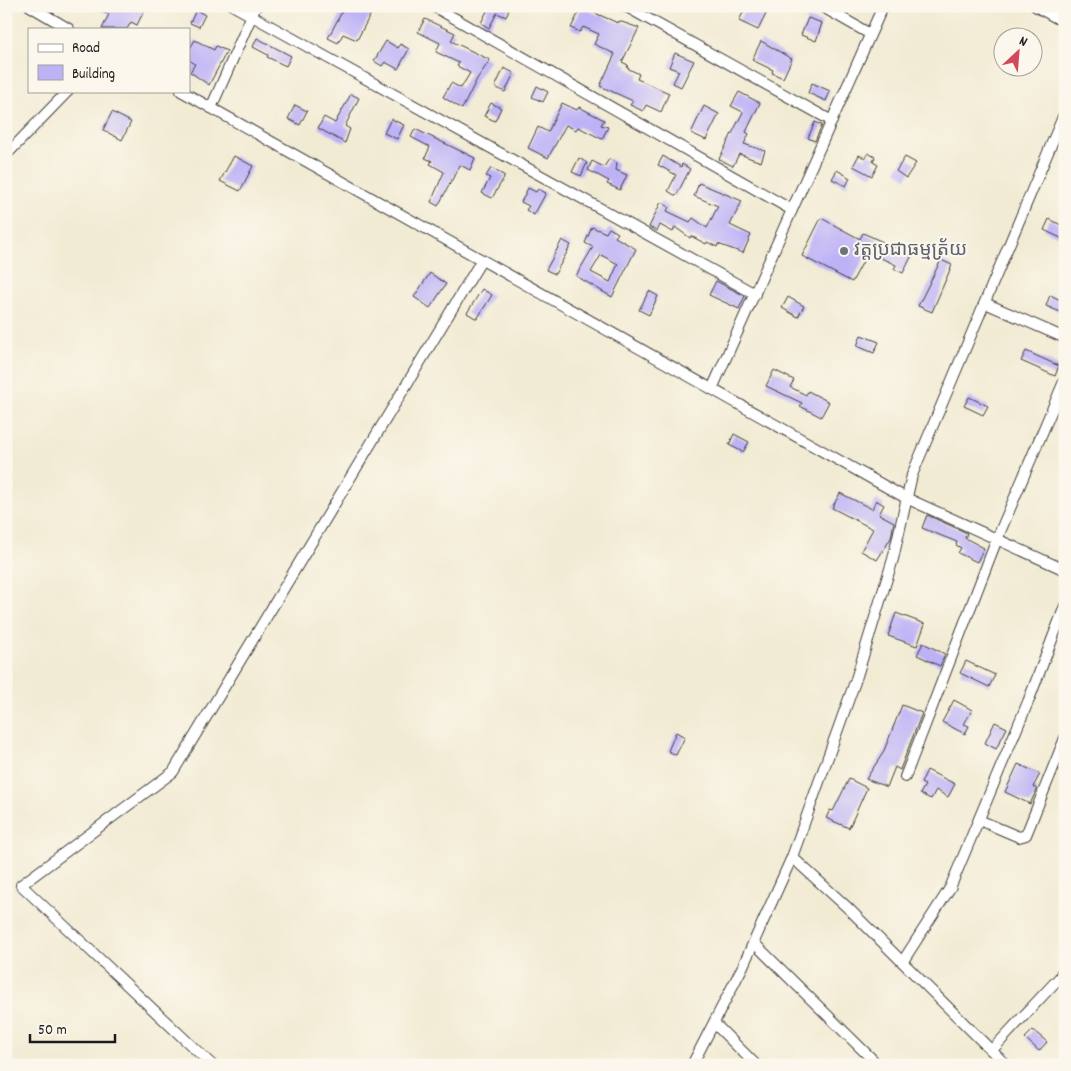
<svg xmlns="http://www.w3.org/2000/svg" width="1071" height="1071" viewBox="0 0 1071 1071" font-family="Dekko,'Noto Sans Khmer',sans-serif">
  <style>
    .building { fill: #beb2f6; fill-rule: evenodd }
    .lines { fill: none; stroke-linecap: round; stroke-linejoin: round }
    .minor-casing { stroke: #3c3b38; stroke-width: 12 }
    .tertiary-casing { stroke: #3c3b38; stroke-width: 13 }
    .minor { stroke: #fff; stroke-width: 10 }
    .tertiary { stroke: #fff; stroke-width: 11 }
    .worship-dot { fill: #6b7280; stroke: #fbf7ec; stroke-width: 2 }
    .labels { text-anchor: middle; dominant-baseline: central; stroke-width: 4; stroke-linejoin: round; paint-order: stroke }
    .worship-label { font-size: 19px; fill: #5b616d; stroke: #fbf7ec; text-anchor: start }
  </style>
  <rect width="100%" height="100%" fill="#fbf7ec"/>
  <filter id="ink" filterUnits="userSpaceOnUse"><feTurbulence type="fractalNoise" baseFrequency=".02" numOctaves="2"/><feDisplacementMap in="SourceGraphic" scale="10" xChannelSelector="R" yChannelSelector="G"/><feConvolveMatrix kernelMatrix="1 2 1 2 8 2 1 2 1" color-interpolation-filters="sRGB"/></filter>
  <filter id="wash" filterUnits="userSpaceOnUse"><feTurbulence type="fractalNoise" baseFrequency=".0096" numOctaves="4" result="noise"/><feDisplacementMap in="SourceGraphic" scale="20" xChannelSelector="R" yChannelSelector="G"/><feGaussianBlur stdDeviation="1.12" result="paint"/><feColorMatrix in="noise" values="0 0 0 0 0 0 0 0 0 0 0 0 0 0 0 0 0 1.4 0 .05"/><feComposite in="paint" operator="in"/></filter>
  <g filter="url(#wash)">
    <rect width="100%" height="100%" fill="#f2ebd4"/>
    <g id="blocks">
      <g class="building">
        <path d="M 92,6 L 139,6 L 145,9 L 137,25 L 131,22 L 127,29 L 102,29 L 109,14 Z"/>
        <path d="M 345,6 L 375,6 L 357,40 L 343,34 L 338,43 L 328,38 Z"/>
        <path d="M 483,6 L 510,6 L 506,17 L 497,13 L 489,28 L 481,23 L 488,9 Z"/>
        <path d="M 582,6 L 592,6 L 590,11 L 618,23 L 619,21 L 639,28 L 622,62 L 628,65 L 627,68 L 639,74 L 637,79 L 669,93 L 661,112 L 646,105 L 643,111 L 630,105 L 633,101 L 600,86 L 615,54 L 594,44 L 599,34 L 583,27 L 580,32 L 571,28 Z"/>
        <path d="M 746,6 L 770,6 L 758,30 L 739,21 Z"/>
        <path d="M 196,10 L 205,15 L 199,27 L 190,23 Z"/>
        <path d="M 808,18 L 822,23 L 816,41 L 801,35 Z"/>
        <path d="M 425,19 L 455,33 L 451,41 L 490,60 L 477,79 L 462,109 L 443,97 L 451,83 L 461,88 L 470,73 L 457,66 L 459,63 L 436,52 L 440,43 L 418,32 Z"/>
        <path d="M 257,38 L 291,56 L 286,66 L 267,57 L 268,55 L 253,47 Z"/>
        <path d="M 195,40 L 214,50 L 216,46 L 227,51 L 209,85 L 190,72 L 195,64 L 189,60 L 189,50 Z"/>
        <path d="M 386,41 L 398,48 L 400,44 L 409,49 L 398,69 L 385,62 L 382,66 L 374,61 Z"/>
        <path d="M 761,41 L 792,59 L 783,78 L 772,73 L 773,70 L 752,60 Z"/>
        <path d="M 675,53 L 694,61 L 681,87 L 673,83 L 679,71 L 669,67 Z"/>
        <path d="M 504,68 L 514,73 L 505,92 L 495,87 Z"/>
        <path d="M 812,83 L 830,91 L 826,101 L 808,93 Z"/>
        <path d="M 537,86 L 548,92 L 543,102 L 532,97 Z"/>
        <path d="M 739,92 L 760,103 L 746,132 L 749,134 L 744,144 L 765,151 L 761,162 L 739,154 L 733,166 L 719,159 L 743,112 L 731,106 Z"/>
        <path d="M 351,94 L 359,98 L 345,126 L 350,129 L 345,143 L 318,128 L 324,117 L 335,123 Z"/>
        <path d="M 491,103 L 501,108 L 495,121 L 484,116 Z"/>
        <path d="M 562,103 L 577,110 L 579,107 L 604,120 L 601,125 L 608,127 L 602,139 L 578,127 L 576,130 L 566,125 L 548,158 L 528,148 L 538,127 L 548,132 Z"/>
        <path d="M 295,105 L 307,111 L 300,125 L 288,119 Z"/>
        <path d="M 704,106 L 719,114 L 706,140 L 691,133 Z"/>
        <path d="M 112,112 L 131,122 L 122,140 L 103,130 Z"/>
        <path d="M 391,119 L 404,125 L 397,139 L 384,133 Z"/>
        <path d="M 815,122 L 822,125 L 815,141 L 808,138 Z"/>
        <path d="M 415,129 L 475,158 L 470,170 L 460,165 L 438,206 L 431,202 L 444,172 L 430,164 L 432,161 L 425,158 L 430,147 L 411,137 Z"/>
        <path d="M 868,153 L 875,157 L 873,162 L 878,165 L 872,176 L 853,166 L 859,155 L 865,158 Z"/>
        <path d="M 234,156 L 253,166 L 240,191 L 220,181 Z"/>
        <path d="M 663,156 L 681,167 L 682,164 L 690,169 L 676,196 L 668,191 L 676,175 L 658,165 Z"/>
        <path d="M 905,157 L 916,163 L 906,178 L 896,171 Z"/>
        <path d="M 579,158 L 587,163 L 581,176 L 572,172 Z"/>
        <path d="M 609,159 L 617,163 L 616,170 L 627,175 L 620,190 L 607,184 L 609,181 L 588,170 L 592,161 L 604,167 Z"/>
        <path d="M 491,168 L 505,176 L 492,198 L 482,193 L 490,178 L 486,176 Z"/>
        <path d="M 837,170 L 850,178 L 846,186 L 832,179 Z"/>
        <path d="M 699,183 L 742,201 L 730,225 L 751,235 L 743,253 L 718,244 L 717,247 L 707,242 L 706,244 L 691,236 L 690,238 L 675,227 L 673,232 L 660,225 L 657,231 L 649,227 L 661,202 L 669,207 L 667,211 L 690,222 L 693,218 L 707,228 L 718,206 L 694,196 Z"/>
        <path d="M 528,188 L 536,192 L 538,189 L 546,193 L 534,215 L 526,210 L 529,206 L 521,202 Z"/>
        <path d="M 821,218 L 860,239 L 863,233 L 912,255 L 903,273 L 894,269 L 896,265 L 868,252 L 852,282 L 802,256 Z"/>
        <path d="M 1049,219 L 1065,227 L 1065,240 L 1044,230 Z"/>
        <path d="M 592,227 L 606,233 L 609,228 L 618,233 L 615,237 L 636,249 L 612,297 L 576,276 L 593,247 L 585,243 ZM 601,255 L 618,264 L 610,282 L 591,272 Z"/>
        <path d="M 562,240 L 571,245 L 555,274 L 546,270 Z"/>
        <path d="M 941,260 L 952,265 L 932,312 L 918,306 Z"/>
        <path d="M 430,273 L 446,284 L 430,308 L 414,297 Z"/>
        <path d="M 716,281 L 745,296 L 739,309 L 709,295 Z"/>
        <path d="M 482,289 L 492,295 L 477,319 L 467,313 Z"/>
        <path d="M 649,291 L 658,296 L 649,315 L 639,310 Z"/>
        <path d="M 1050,295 L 1065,302 L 1065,314 L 1046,306 Z"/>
        <path d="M 788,297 L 804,306 L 798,317 L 782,308 Z"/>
        <path d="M 861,335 L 879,342 L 874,353 L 857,346 Z"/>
        <path d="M 1026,351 L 1059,366 L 1055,376 L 1021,361 Z"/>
        <path d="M 774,370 L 794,380 L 790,387 L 806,395 L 808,391 L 829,402 L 821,417 L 800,406 L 802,403 L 766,386 Z"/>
        <path d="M 969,397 L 988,406 L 983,415 L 964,406 Z"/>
        <path d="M 734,434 L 749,442 L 743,452 L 729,445 Z"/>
        <path d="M 840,493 L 872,509 L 876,500 L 884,505 L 879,514 L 894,522 L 891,538 L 877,560 L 861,551 L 873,529 L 832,508 Z"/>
        <path d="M 927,515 L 967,533 L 965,538 L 984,548 L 977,562 L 958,553 L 961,548 L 956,545 L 957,542 L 922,528 Z"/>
        <path d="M 896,613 L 925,624 L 917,646 L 888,636 Z"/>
        <path d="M 923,643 L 945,654 L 940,666 L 917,655 Z"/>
        <path d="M 966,661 L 995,675 L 989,687 L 960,673 Z"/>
        <path d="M 954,700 L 972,710 L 964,724 L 969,726 L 965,734 L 942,722 Z"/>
        <path d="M 902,705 L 922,713 L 901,767 L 900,770 L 895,767 L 887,787 L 866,779 L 883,753 Z"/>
        <path d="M 995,722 L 1007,728 L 996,749 L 985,743 Z"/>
        <path d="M 676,732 L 685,737 L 676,755 L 668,751 Z"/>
        <path d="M 1018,764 L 1040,774 L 1033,787 L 1037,789 L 1030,804 L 1005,792 Z"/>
        <path d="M 927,770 L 955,784 L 948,797 L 936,790 L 931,799 L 920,794 L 925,785 L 921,783 Z"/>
        <path d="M 849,779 L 867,788 L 849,828 L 826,818 L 830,810 L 833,811 Z"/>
        <path d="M 1033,1030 L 1047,1042 L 1039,1051 L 1025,1038 Z"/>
      </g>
    </g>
  </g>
  <g filter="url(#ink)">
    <use href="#blocks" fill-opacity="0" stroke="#3c3b38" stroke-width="1"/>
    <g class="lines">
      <defs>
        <g id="minor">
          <path d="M 30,6 L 69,29"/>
          <path d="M 234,6 L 755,294"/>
          <path d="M 433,6 L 792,210"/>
          <path d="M 625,6 L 832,121"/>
          <path d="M 821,6 L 870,34"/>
          <path d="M 181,91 L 906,498 L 1065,570"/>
          <path d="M 211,108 L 256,6"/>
          <path d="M 6,155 L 68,91"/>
          <path d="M 985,303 L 1065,338"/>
          <path d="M 712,389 L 883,6"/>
          <path d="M 905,777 L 997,539 L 1065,379"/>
          <path d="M 979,820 L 1019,837 L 1026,835 L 1065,738"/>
          <path d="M 792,857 L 849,909 L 1006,1065"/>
          <path d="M 754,943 L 878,1065"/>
          <path d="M 903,961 L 950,888 L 1028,702 L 1065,606"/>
          <path d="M 714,1023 L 756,1065"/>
          <path d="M 992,1050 L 1060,977 L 1065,966"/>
          <path d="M 212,1065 L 21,885 L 173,772 L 481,261"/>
          <path d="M 692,1065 L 743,966 L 792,857 L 856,679 L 893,559 L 912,475 L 1065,112"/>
        </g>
        <path id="tertiary" d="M 1036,6 L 1065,22"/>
      </defs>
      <use href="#minor" class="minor-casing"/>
      <use href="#tertiary" class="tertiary-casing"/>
      <use href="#minor" class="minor"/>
      <use href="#tertiary" class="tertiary"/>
    </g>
  </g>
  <circle class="worship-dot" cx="844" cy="251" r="5"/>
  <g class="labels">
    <g class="worship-label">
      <text x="854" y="251">វត្តប្រជាធម្មត្រ័យ</text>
    </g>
  </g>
  <rect width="1071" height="1071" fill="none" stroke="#fbf7ec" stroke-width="25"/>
  <rect x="28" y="28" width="162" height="65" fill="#fbf7ec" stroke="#a29f99"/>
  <rect x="38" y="44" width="25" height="8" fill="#ffffff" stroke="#a29f99"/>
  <text x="72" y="52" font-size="15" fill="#1c1c1c">Road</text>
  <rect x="38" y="65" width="25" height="15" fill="#beb2f6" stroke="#a29f99"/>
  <text x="72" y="78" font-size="15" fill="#1c1c1c">Building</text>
  <g transform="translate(1018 52) rotate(26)"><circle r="24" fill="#fbf7ec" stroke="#a29f99"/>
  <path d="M0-4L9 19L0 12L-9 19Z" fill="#d1495b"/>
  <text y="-8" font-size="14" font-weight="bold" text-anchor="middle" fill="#1c1c1c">N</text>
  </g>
  <path d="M30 1034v8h85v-8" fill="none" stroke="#1c1c1c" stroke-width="2.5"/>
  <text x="38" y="1034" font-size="15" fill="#1c1c1c" stroke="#fbf7ec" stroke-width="4" paint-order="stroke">50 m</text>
</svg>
